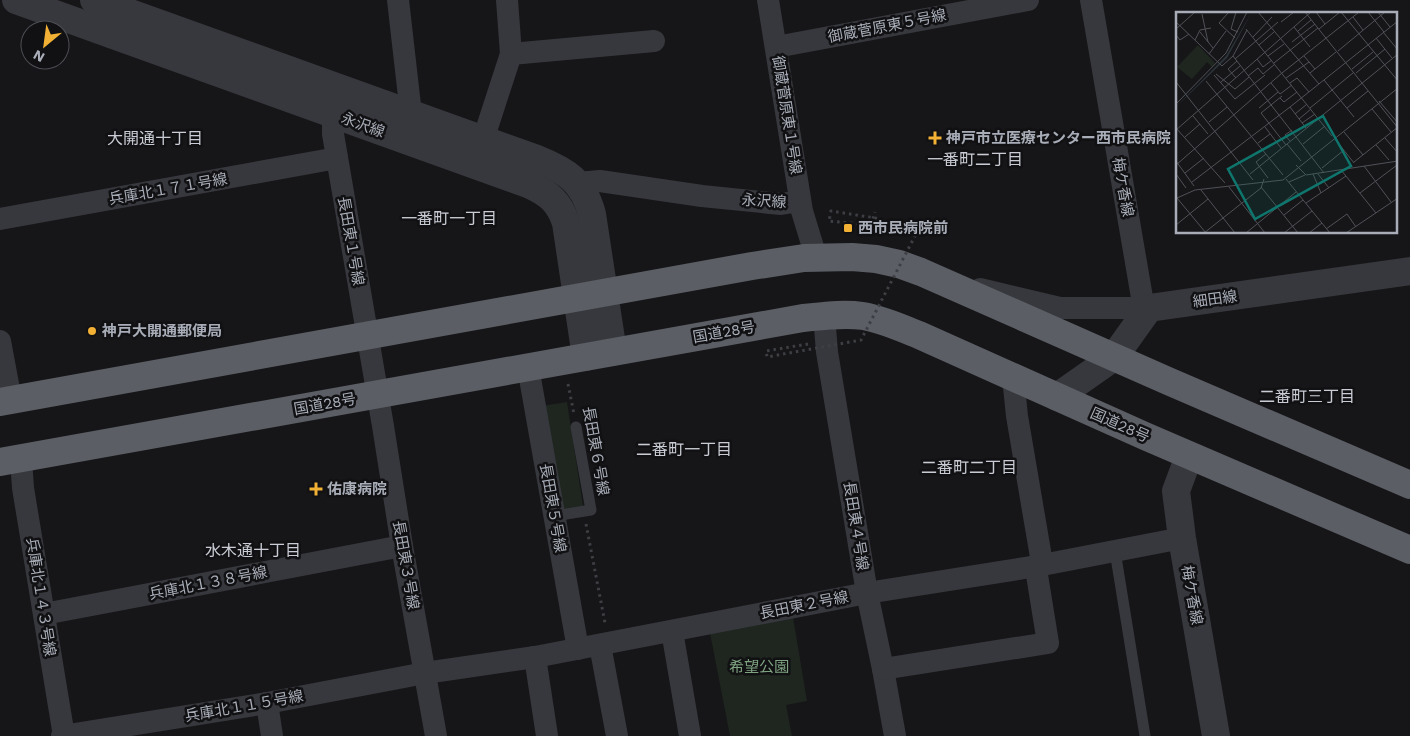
<svg xmlns="http://www.w3.org/2000/svg" width="1410" height="736" viewBox="0 0 1410 736" font-family="'Work Sans','Noto Sans JP',sans-serif">
  <style>
    .green { fill: #1e261f }
    .lines { fill: none; stroke-linecap: round; stroke-linejoin: round }
    .path { stroke: #3d3f44; stroke-width: 3; stroke-dasharray: 2.5 4; stroke-linecap: butt }
    .service { stroke: #37383d; stroke-width: 11 }
    .minor { stroke: #37383d; stroke-width: 22 }
    .tertiary { stroke: #37383d; stroke-width: 28 }
    .trunk { stroke: #5b5e65; stroke-width: 28 }
    .path-bridge { stroke: #3d3f44; stroke-width: 3; stroke-dasharray: 2.5 4; stroke-linecap: butt }
    .poi-dot { fill: #f2b134; stroke: #111113; stroke-width: 2 }
    .labels { text-anchor: middle; dominant-baseline: central; stroke-width: 5; stroke-linejoin: round; paint-order: stroke }
    .street-label { font-size: 15px; fill: #a8adb8; stroke: #111113 }
    .poi-label { font-size: 15px; font-weight: bold; fill: #a8adb8; stroke: #111113; text-anchor: start }
    .park-label { font-size: 15px; fill: #7fa381; stroke: #111113 }
    .neighbourhood-label { font-size: 16px; fill: #c9ccd4; stroke: #111113 }
    .inset-road { fill: none; stroke: #505258; stroke-width: 1 }
    .view { fill: #0f766e; fill-opacity: 0.15; stroke: #0f766e; stroke-width: 2.5 }
    .inset-edge { fill: none; stroke: #a8adb8; stroke-width: 2.5 }
  </style>
  <rect width="100%" height="100%" fill="#161618"/>
  <g class="green">
    <path d="M 567,402 L 583,506 L 558,510 L 542,406 Z"/>
    <path d="M 793,617 L 807,701 L 786,705 L 792,736 L 730,736 L 710,633 Z"/>
  </g>
  <g class="lines">
    <g class="path">
      <path d="M 871,225 L 875,212"/>
      <path d="M 568,384 L 574,414"/>
      <path d="M 586,524 L 605,623"/>
    </g>
    <g class="service">
      <path d="M 554,516 L 591,510 L 576,427"/>
      <path d="M 1115,551 L 1145,736"/>
    </g>
    <g class="minor">
      <path d="M 398,0 L 411,114"/>
      <path d="M 768,0 L 802,211 L 816,257"/>
      <path d="M 1091,0 L 1145,315"/>
      <path d="M 776,47 L 1028,0"/>
      <path d="M 511,54 L 654,41"/>
      <path d="M 339,99 L 333,118 L 333,134 L 383,426 L 402,546 L 436,736"/>
      <path d="M 483,140 L 511,54 L 507,0"/>
      <path d="M 578,183 L 600,181 L 702,196 L 781,204 L 800,201"/>
      <path d="M 0,219 L 337,158"/>
      <path d="M 980,289 L 1060,308 L 1149,308"/>
      <path d="M 824,315 L 827,352 L 867,593 L 883,669 L 895,736"/>
      <path d="M 0,341 L 11,400"/>
      <path d="M 528,367 L 578,649"/>
      <path d="M 21,459 L 23,488 L 64,736"/>
      <path d="M 44,614 L 402,546"/>
      <path d="M 672,631 L 690,736"/>
      <path d="M 600,645 L 617,736"/>
      <path d="M 535,657 L 547,736"/>
      <path d="M 883,669 L 1048,643 L 1037,575 L 1037,566 L 1041,557 L 1017,416 L 1013,377"/>
      <path d="M 267,703 L 272,736"/>
      <path d="M 62,736 L 267,703 L 425,673 L 535,657 L 867,593 L 1037,566 L 1182,538"/>
    </g>
    <g class="tertiary">
      <path d="M 16,0 L 528,184 C 548,193 559,201 566,223 L 586,357"/>
      <path d="M 94,0 L 537,159 C 567,171 583,181 592,214 L 613,352"/>
      <path d="M 1057,397 L 1114,357 L 1149,308 L 1410,271"/>
      <path d="M 1189,456 L 1176,491 L 1182,538 L 1216,736"/>
    </g>
    <g class="trunk">
      <path d="M 0,402 L 752,266 L 804,258 L 852,257 L 876,259 L 899,264 L 921,272 L 1168,381 L 1410,485"/>
      <path d="M 0,462 L 803,318 C 823,316 843,313 863,316 C 882,319 901,328 919,335 L 1147,437 L 1410,550"/>
    </g>
    <path class="path-bridge" d="M 808,344 L 766,351 L 767,357 L 861,340 L 916,234 L 875,218 L 831,211 L 829,221 L 871,225"/>
  </g>
  <g class="poi-dot">
    <path d="M932.5 130.5h5v5h5v5h-5v5h-5v-5h-5v-5h5z"/>
    <rect x="843" y="223" width="10" height="10" rx="2.5"/>
    <circle cx="92" cy="331" r="5"/>
    <path d="M313.5 481.5h5v5h5v5h-5v5h-5v-5h-5v-5h5z"/>
  </g>
  <g class="labels">
    <g class="street-label">
      <text transform="translate(887 26) rotate(-11)">御蔵菅原東５号線</text>
      <text transform="translate(787 115) rotate(81)">御蔵菅原東１号線</text>
      <text transform="translate(363 125) rotate(20)">永沢線</text>
      <text transform="translate(1123 187) rotate(80)">梅ケ香線</text>
      <text transform="translate(168 189) rotate(-10)">兵庫北１７１号線</text>
      <text transform="translate(764 201) rotate(3)">永沢線</text>
      <text transform="translate(351 241) rotate(80)">長田東１号線</text>
      <text transform="translate(1215 299) rotate(-8)">細田線</text>
      <text transform="translate(724 332) rotate(-10)">国道28号</text>
      <text transform="translate(325 404) rotate(-10)">国道28号</text>
      <text transform="translate(1120 425) rotate(24)">国道28号</text>
      <text transform="translate(596 451) rotate(80)">長田東６号線</text>
      <text transform="translate(553 508) rotate(80)">長田東５号線</text>
      <text transform="translate(856 526) rotate(81)">長田東４号線</text>
      <text transform="translate(406 565) rotate(80)">長田東３号線</text>
      <text transform="translate(208 583) rotate(-11)">兵庫北１３８号線</text>
      <text transform="translate(1192 595) rotate(80)">梅ケ香線</text>
      <text transform="translate(41 597) rotate(81)">兵庫北１４３号線</text>
      <text transform="translate(804 605) rotate(-11)">長田東２号線</text>
      <text transform="translate(244 706) rotate(-10)">兵庫北１１５号線</text>
    </g>
    <g class="poi-label">
      <text x="946" y="138">神戸市立医療センター西市民病院</text>
      <text x="858" y="228">西市民病院前</text>
      <text x="102" y="331">神戸大開通郵便局</text>
      <text x="327" y="489">佑康病院</text>
    </g>
    <g class="park-label">
      <text x="759" y="667">希望公園</text>
    </g>
    <g class="neighbourhood-label">
      <text x="155" y="138">大開通十丁目</text>
      <text x="975" y="159">一番町二丁目</text>
      <text x="449" y="218">一番町一丁目</text>
      <text x="1307" y="396">二番町三丁目</text>
      <text x="684" y="449">二番町一丁目</text>
      <text x="969" y="467">二番町二丁目</text>
      <text x="253" y="550">水木通十丁目</text>
    </g>
  </g>
  <g transform="translate(1176 12)">
    <rect width="221" height="221" fill="#161618"/>
    <path d="M 22,33 L 39,51 L 36,55 L 31,50 L 16,67 L 1,55 Z" fill="#1e261f"/>
    <path d="M 76,0 L 51,46 L 0,95 L 50,44 Z" fill="#2c353c"/>
    <path class="inset-road" d="M 53,0 L 43,11 L 59,26M 60,0 L 55,17 L 62,20M 82,0 L 143,72M 129,0 L 222,116M 140,0 L 149,12M 165,0 L 222,69M 192,0 L 208,20M 202,0 L 214,15M 26,2 L 32,30M 177,5 L 187,18M 0,10 L 46,54 L 57,44 L 71,18M 105,10 L 118,0M 118,15 L 134,35M 0,17 L 19,0M 70,17 L 156,124M 143,17 L 164,0M 122,19 L 135,8M 24,20 L 37,36M 207,20 L 222,38M 0,23 L 4,28 L 13,22M 77,25 L 96,5M 200,26 L 216,46M 19,28 L 24,18 L 35,16M 116,30 L 139,12M 83,33 L 98,20M 162,39 L 209,0M 33,42 L 50,19M 57,44 L 148,161M 92,44 L 108,32M 128,44 L 139,57M 59,47 L 102,10M 81,47 L 87,55 L 96,48M 98,51 L 142,16M 176,57 L 197,40M 134,61 L 160,40M 180,61 L 209,37M 40,62 L 59,77 L 73,65M 38,63 L 59,87 L 89,63M 72,64 L 82,56 L 87,62 L 99,52M 60,66 L 52,57 L 61,49M 110,66 L 133,50M 148,68 L 178,105M 30,69 L 107,163M 0,70 L 77,168M 45,70 L 64,54M 95,71 L 104,82 L 116,73M 114,71 L 121,66 L 133,80M 106,84 L 85,101 L 110,133M 104,86 L 108,90 L 121,80M 203,89 L 222,111M 0,92 L 50,41 L 71,0M 114,95 L 130,116M 83,96 L 102,80M 134,96 L 177,61M 171,96 L 192,79M 196,97 L 215,120M 119,102 L 131,92M 17,104 L 32,122M 123,107 L 135,97M 33,110 L 51,95M 126,111 L 139,102M 89,115 L 105,136M 0,116 L 49,171M 0,118 L 135,0M 168,120 L 187,143M 9,125 L 24,112M 209,126 L 222,141M 159,127 L 178,151M 114,129 L 109,123 L 116,118M 82,131 L 94,122M 111,132 L 125,149M 127,132 L 149,114M 200,133 L 213,148M 90,142 L 80,150 L 92,166M 0,149 L 18,174M 178,150 L 222,115M 0,153 L 106,61 L 183,0M 120,153 L 130,163 L 222,149M 188,154 L 215,190M 146,156 L 168,138M 165,158 L 200,201M 9,161 L 28,146M 0,162 L 10,176M 74,162 L 222,42M 137,162 L 145,181M 142,162 L 153,176M 110,167 L 154,221M 16,170 L 114,95 L 222,9M 113,170 L 129,163M 53,175 L 89,221M 85,175 L 122,221M 25,178 L 59,221M 184,181 L 221,153M 130,191 L 170,164M 108,203 L 127,188M 0,213 L 32,187M 150,217 L 171,202 L 180,215M 28,221 L 85,176 L 88,167M 30,221 L 1,186 L 19,178 L 107,168 L 222,76M 70,221 L 120,180M 108,221 L 136,199M 133,221 L 146,211M 170,221 L 222,186"/>
    <path class="view" d="M 147,104 L 175,154 L 79,207 L 52,157 Z"/>
    <rect width="221" height="221" class="inset-edge"/>
  </g>
  <g transform="translate(45 45) rotate(209)"><circle r="24" fill="#111113" stroke="#4d4f55"/>
  <path d="M0-4L9 19L0 12L-9 19Z" fill="#f2b134"/>
  <text y="-8" font-size="14" font-weight="bold" text-anchor="middle" fill="#a8adb8">N</text>
  </g>
</svg>
